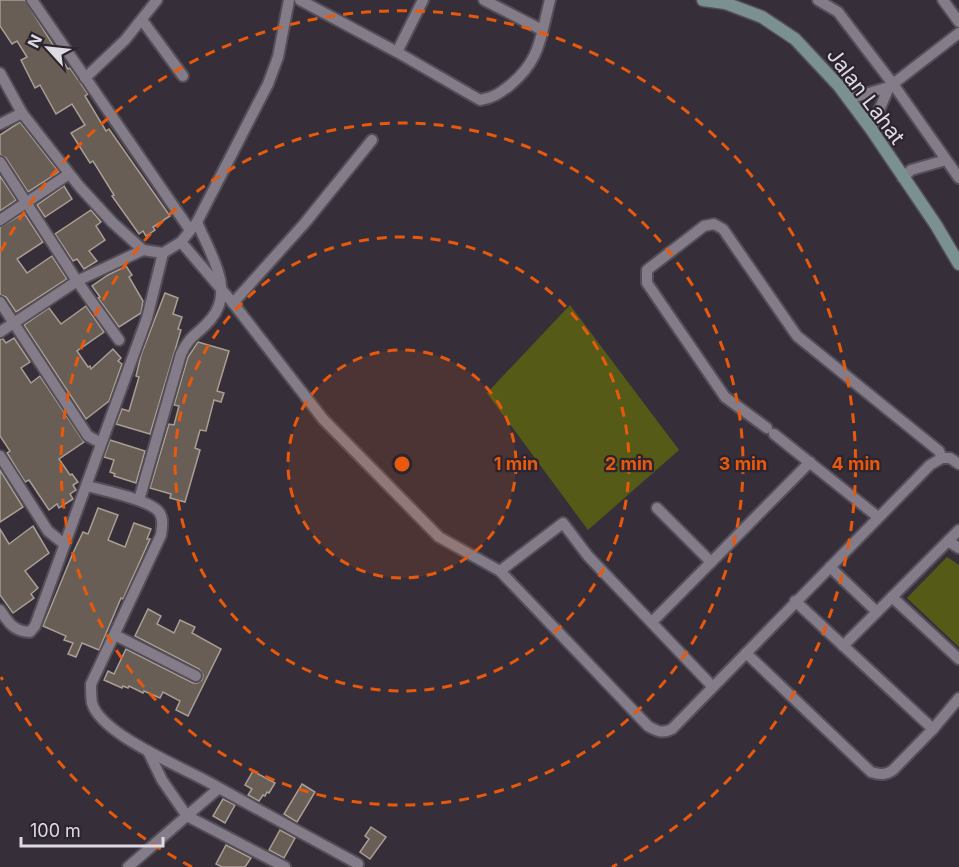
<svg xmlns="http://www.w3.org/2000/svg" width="959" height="867" viewBox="0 0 959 867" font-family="Inter,sans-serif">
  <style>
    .green { fill: #555b17 }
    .building { fill: #695e55; stroke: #aa9e94; stroke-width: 1.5 }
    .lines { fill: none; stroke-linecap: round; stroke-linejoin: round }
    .minor-casing { stroke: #534e57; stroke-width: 14 }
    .secondary-casing { stroke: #534e57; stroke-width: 15 }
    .minor { stroke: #847c88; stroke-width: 10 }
    .secondary { stroke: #7b9090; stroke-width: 12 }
    .ring { fill: none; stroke: #e8590c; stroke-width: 3; stroke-dasharray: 10 8 }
    .labels { text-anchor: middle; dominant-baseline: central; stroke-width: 4.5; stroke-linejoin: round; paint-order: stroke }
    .street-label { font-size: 21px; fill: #dedae1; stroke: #2c252f }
    .centre { fill: #e8590c; stroke: #2c252f; stroke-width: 3 }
    .ring-label { font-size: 18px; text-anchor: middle; font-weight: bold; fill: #e8590c; stroke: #2c252f; stroke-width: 4.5; stroke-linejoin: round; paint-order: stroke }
  </style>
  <rect width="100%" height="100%" fill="#362f3a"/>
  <g class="green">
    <path d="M 570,305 L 679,450 L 588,530 L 487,393 Z"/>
    <path d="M 947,557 L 959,565 L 959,647 L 907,598 Z"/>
  </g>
  <g class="building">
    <path d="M 0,0 L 25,0 L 68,69 L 70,68 L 88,94 L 85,96 L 106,131 L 109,129 L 163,206 L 170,216 L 153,227 L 155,230 L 146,236 L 143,231 L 139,234 L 112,196 L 114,195 L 93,161 L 90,163 L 71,133 L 85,125 L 72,104 L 56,114 L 40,85 L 35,88 L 21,60 L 27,57 L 17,41 L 12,44 L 0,26 Z"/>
    <path d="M 20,122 L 59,172 L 28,192 L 6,158 L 0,155 L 0,135 Z"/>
    <path d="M 0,176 L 16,200 L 0,211 Z"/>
    <path d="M 64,186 L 72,199 L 45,217 L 37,205 Z"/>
    <path d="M 91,210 L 101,222 L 96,226 L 105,240 L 89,251 L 97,261 L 84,269 L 77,259 L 73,261 L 55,234 Z"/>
    <path d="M 24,213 L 43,242 L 17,259 L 27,273 L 52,256 L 67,279 L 16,312 L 6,297 L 0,295 L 0,227 Z"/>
    <path d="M 126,266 L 132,275 L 129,277 L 143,301 L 141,313 L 119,327 L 98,298 L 100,297 L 92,286 L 108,275 Z"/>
    <path d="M 165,293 L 178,298 L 173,314 L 182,317 L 178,329 L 181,330 L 150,434 L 116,424 L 122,409 L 129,411 L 139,377 L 136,376 L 141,355 Z"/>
    <path d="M 86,306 L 104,332 L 77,351 L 88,367 L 90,366 L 91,369 L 113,349 L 121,358 L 118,361 L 122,364 L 109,401 L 86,419 L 24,325 L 49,308 L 61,324 Z"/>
    <path d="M 14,338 L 30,362 L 21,368 L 31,383 L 40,376 L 84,442 L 59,459 L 70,475 L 72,474 L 78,482 L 73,485 L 76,490 L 70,494 L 73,499 L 59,508 L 57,504 L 49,510 L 29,480 L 25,482 L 7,453 L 10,451 L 0,436 L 0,339 L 3,339 L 6,343 Z"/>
    <path d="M 198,342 L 229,351 L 217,391 L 224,393 L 221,402 L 214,400 L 206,431 L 200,430 L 195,448 L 200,450 L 185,502 L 170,498 L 171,494 L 150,488 L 169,424 L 174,425 L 179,406 L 174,405 L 188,357 Z"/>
    <path d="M 110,440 L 145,451 L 136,483 L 114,476 L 115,474 L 110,472 L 114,460 L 104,457 Z"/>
    <path d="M 0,470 L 23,507 L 0,522 Z"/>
    <path d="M 98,508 L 118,515 L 108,540 L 125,547 L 134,523 L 151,529 L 147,539 L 150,539 L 123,599 L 121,598 L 99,650 L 82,643 L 76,657 L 68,654 L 73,643 L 64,640 L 66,636 L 43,626 L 73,553 L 83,532 L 88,534 Z"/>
    <path d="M 33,526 L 49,553 L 25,571 L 38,588 L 31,594 L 34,598 L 13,613 L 0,595 L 0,529 L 9,544 Z"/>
    <path d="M 148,609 L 161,616 L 157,624 L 174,633 L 180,620 L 195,627 L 192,633 L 221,649 L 188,716 L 176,710 L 180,701 L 163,692 L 160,698 L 144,691 L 143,693 L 129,686 L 128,688 L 123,686 L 122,688 L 104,680 L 108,671 L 114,674 L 126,649 L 193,683 L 197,683 L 202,680 L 203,675 L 199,669 L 135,636 Z"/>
    <path d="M 253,771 L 275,783 L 269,793 L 267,792 L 265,796 L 263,795 L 259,801 L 248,795 L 252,789 L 245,785 Z"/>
    <path d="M 302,784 L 315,792 L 297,822 L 284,814 Z"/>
    <path d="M 223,799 L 235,805 L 225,823 L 213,816 Z"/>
    <path d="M 371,827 L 386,837 L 370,859 L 360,852 L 369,839 L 365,836 Z"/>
    <path d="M 280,830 L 295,838 L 284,858 L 269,850 Z"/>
    <path d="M 226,845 L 251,858 L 245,867 L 222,867 L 216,864 Z"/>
  </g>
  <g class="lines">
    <defs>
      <g id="minor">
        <path d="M 32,0 L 190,230"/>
        <path d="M 300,0 L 397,52 L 480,100 C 492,98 499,94 509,86 C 541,60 540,38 550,0"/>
        <path d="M 484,0 L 542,30"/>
        <path d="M 818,0 L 838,12 L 893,84 L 959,178"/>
        <path d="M 943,0 L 959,22"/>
        <path d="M 142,20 L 183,76"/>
        <path d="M 397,52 L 423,0"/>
        <path d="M 0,73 L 22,113 L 79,186 L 112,222 L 143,250 L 163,253"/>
        <path d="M 85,78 L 125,40 L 157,0"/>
        <path d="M 848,99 L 889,87 L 959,33"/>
        <path d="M 0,124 L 22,113"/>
        <path d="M 871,129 L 889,87"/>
        <path d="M 0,162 L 77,281 L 119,340"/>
        <path d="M 903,178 L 911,170 L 946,160"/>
        <path d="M 0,220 L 69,174"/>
        <path d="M 181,242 L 233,303 L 323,419 L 439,537 L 500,571"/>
        <path d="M 0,302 L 88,436 L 101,443"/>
        <path d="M 233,303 L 304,224 L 372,140"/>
        <path d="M 0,332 L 77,281 L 143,250"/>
        <path d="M 767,428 L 725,397 L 647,283 L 647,270 L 704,226 L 714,224 L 723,229 L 797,336 L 939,451 L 942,458"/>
        <path d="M 774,434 L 878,517"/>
        <path d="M 0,456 L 48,531 L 64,544"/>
        <path d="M 87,486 C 103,490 150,500 159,512 C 164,519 162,527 161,535 L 91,684 C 91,690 91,697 92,703 C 101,736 190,770 219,788 L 128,867"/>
        <path d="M 139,500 L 181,354 C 191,333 198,335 211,319 C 236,290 209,252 197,222"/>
        <path d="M 657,508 L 711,562"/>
        <path d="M 948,541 L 959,548"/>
        <path d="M 830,567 L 877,612"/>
        <path d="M 892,597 L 959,659"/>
        <path d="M 795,601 L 933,729"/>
        <path d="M 0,610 C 9,623 13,631 30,632 L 35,626 L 147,318 L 163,253 L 181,242 L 197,222 L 253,113 L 268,84 L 278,57 L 289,0"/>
        <path d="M 652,622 L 810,462"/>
        <path d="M 115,635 L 196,676"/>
        <path d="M 843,646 L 959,530"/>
        <path d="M 746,653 L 871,772 C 880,775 886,775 893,770 L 933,729 L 959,698"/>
        <path d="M 713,687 L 588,556 L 563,523 L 500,571 L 648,726 C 657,731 662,734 672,729 L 930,465 L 942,458 L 950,458 L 959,464"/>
        <path d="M 148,751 L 162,780 L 187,816 L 285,867"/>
        <path d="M 219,788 L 358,864"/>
      </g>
      <path id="secondary" d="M 703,0 L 725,3 L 762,17 L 795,39 L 839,86 L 871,129 L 936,225 L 959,264"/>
    </defs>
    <use href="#minor" class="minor-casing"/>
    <use href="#secondary" class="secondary-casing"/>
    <use href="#minor" class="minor"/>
    <use href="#secondary" class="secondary"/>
  </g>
  <circle cx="402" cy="464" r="114" fill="#e8590c" fill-opacity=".12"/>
  <g class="ring">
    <circle cx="402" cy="464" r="114"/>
    <circle cx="402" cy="464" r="227"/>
    <circle cx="402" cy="464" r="341"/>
    <path d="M192 867A454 454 0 0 1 1 677M1 251A454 454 0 1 1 612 867"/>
  </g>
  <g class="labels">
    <g class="street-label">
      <text transform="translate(866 96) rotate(53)">Jalan Lahat</text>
    </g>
  </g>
  <circle cx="402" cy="464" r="9" class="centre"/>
  <g class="ring-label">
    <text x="516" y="470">1 min</text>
    <text x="629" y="470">2 min</text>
    <text x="743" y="470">3 min</text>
    <text x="856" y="470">4 min</text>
  </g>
  <g transform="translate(48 48) rotate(297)" stroke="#2c252f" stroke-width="4.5" paint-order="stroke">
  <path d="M0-4.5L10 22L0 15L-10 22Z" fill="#dedae1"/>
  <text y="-9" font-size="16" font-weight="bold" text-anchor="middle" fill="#dedae1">N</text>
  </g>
  <path d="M21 837v9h142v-9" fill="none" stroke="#dedae1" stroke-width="3"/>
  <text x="30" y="837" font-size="18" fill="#dedae1" stroke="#2c252f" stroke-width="4.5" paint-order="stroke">100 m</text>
</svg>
